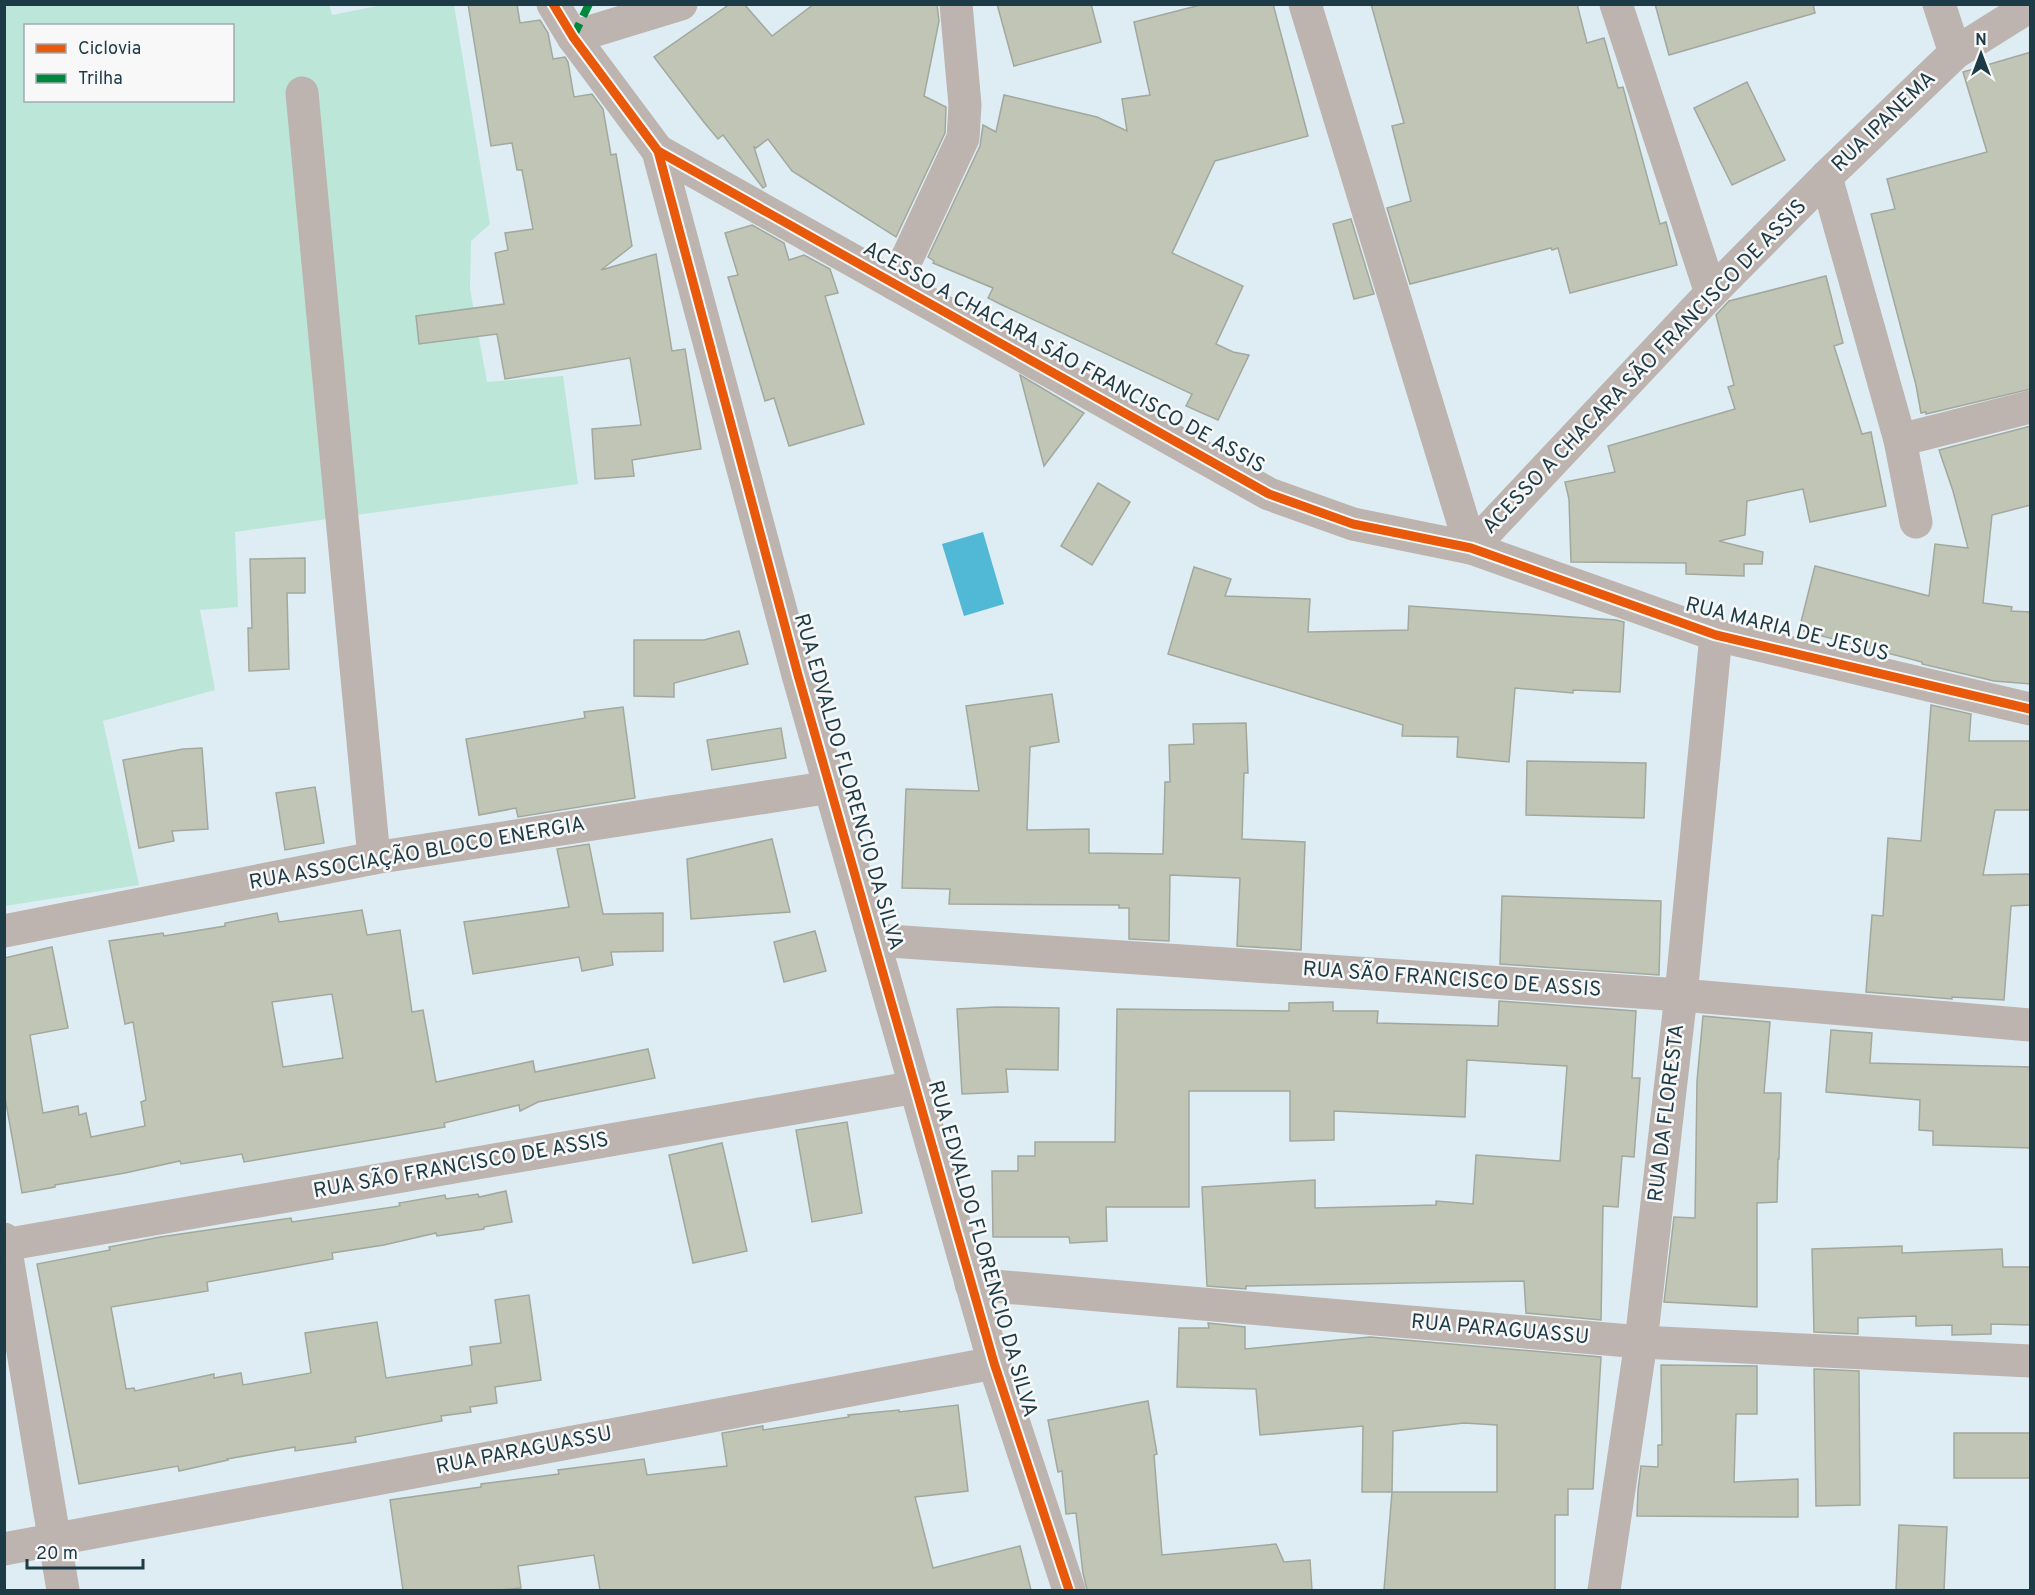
<svg xmlns="http://www.w3.org/2000/svg" width="2035" height="1595" viewBox="0 0 2035 1595" font-family="Overpass,sans-serif">
  <style>
    .green { fill: #bce6d8; fill-rule: evenodd }
    .water { fill: #51b8d6 }
    .building { fill: #c0c5b5; stroke: #a2a89e; stroke-width: 1.5; fill-rule: evenodd }
    .lines { fill: none; stroke-linecap: round; stroke-linejoin: round }
    .minor { stroke: #bdb3af; stroke-width: 33 }
    .quiet { stroke: #00873e; stroke-width: 8; stroke-dasharray: 15 8; stroke-linecap: butt }
    .cycleway-casing { stroke: #f8f8f8; stroke-width: 13 }
    .cycleway { stroke: #e8590c; stroke-width: 9 }
    .labels { text-anchor: middle; dominant-baseline: central; stroke-width: 5; stroke-linejoin: round; paint-order: stroke }
    .street-label { font-size: 21px; fill: #1c3b47; stroke: #f8f8f8 }
  </style>
  <rect width="100%" height="100%" fill="#ddedf3"/>
  <path class="green" d="M 329,4 L 332,15 L 382,5 L 454,5 L 490,224 L 471,241 L 470,289 L 487,382 L 563,376 L 578,484 L 235,532 L 238,607 L 200,610 L 215,690 L 103,721 L 139,885 L 5,906 L 5,5 ZM 26,26 L 232,26 L 232,100 L 26,100 Z"/>
  <path class="water" d="M 983,532 L 1004,604 L 964,616 L 942,544 Z"/>
  <g class="building">
    <path d="M 468,4 L 517,4 L 520,23 L 540,20 L 548,33 L 553,59 L 565,57 L 568,62 L 574,97 L 592,94 L 603,109 L 611,155 L 616,154 L 632,246 L 601,270 L 656,254 L 672,351 L 685,349 L 701,449 L 632,460 L 634,476 L 595,479 L 592,429 L 641,425 L 630,358 L 505,379 L 497,334 L 419,344 L 416,316 L 504,304 L 495,253 L 508,250 L 505,233 L 533,229 L 522,170 L 517,170 L 512,143 L 491,146 Z"/>
    <path d="M 730,4 L 744,4 L 772,36 L 814,4 L 937,4 L 939,21 L 924,96 L 946,107 L 945,133 L 896,237 L 792,171 L 768,139 L 756,148 L 754,147 L 766,186 L 763,188 L 723,135 L 718,139 L 703,121 L 654,57 Z"/>
    <path d="M 997,4 L 1091,4 L 1101,42 L 1014,66 Z"/>
    <path d="M 1204,4 L 1273,4 L 1308,136 L 1215,161 L 1172,253 L 1243,286 L 1216,344 L 1233,352 L 1249,355 L 1218,420 L 1186,406 L 1192,394 L 1000,304 L 988,298 L 993,288 L 933,263 L 934,261 L 928,257 L 980,146 L 983,125 L 996,132 L 1004,95 L 1097,117 L 1127,131 L 1122,99 L 1150,95 L 1134,22 Z"/>
    <path d="M 1371,4 L 1577,4 L 1587,43 L 1604,38 L 1618,88 L 1623,87 L 1660,224 L 1666,222 L 1677,265 L 1570,293 L 1558,248 L 1552,250 L 1551,248 L 1410,284 L 1387,208 L 1411,201 L 1392,126 L 1404,123 Z"/>
    <path d="M 1655,4 L 1813,4 L 1815,13 L 1669,55 Z"/>
    <path d="M 2031,52 L 2031,389 L 1926,414 L 1926,412 L 1921,413 L 1916,385 L 1871,214 L 1895,209 L 1887,179 L 1987,152 L 1963,72 Z"/>
    <path d="M 1747,82 L 1785,160 L 1732,185 L 1694,108 Z"/>
    <path d="M 1351,219 L 1374,294 L 1354,299 L 1333,224 Z"/>
    <path d="M 752,225 L 784,243 L 789,260 L 804,255 L 830,269 L 838,293 L 825,296 L 864,424 L 789,446 L 774,398 L 765,401 L 728,277 L 738,275 L 725,233 Z"/>
    <path d="M 1826,276 L 1843,343 L 1834,346 L 1862,434 L 1871,432 L 1886,506 L 1810,522 L 1803,489 L 1747,501 L 1745,535 L 1719,541 L 1763,552 L 1762,564 L 1744,564 L 1744,576 L 1686,574 L 1686,563 L 1571,562 L 1569,499 L 1565,482 L 1615,472 L 1608,446 L 1735,409 L 1728,387 L 1734,385 L 1716,315 L 1729,301 Z"/>
    <path d="M 1020,375 L 1084,413 L 1044,466 Z"/>
    <path d="M 2031,426 L 2031,505 L 1992,515 L 1983,603 L 2012,607 L 2011,611 L 2031,612 L 2031,684 L 1994,681 L 1922,664 L 1922,662 L 1799,630 L 1815,566 L 1929,596 L 1935,544 L 1968,548 L 1953,491 L 1939,450 Z"/>
    <path d="M 1098,483 L 1130,502 L 1092,565 L 1061,546 Z"/>
    <path d="M 305,558 L 305,593 L 287,593 L 289,669 L 249,671 L 248,628 L 252,628 L 250,559 Z"/>
    <path d="M 1194,567 L 1231,579 L 1225,596 L 1310,599 L 1308,632 L 1408,630 L 1409,606 L 1616,620 L 1624,622 L 1620,692 L 1573,690 L 1573,693 L 1515,688 L 1509,762 L 1457,757 L 1458,737 L 1402,736 L 1403,725 L 1168,654 Z"/>
    <path d="M 739,631 L 748,664 L 674,683 L 674,697 L 634,696 L 634,640 L 704,640 Z"/>
    <path d="M 1052,694 L 1059,742 L 1030,747 L 1027,830 L 1089,829 L 1089,853 L 1163,854 L 1165,782 L 1170,782 L 1169,745 L 1194,744 L 1193,724 L 1246,723 L 1248,773 L 1244,773 L 1242,839 L 1305,842 L 1301,950 L 1237,946 L 1240,878 L 1170,875 L 1169,941 L 1129,939 L 1129,908 L 1119,908 L 1119,905 L 949,904 L 950,889 L 902,888 L 906,789 L 979,791 L 966,706 Z"/>
    <path d="M 1931,705 L 1971,714 L 1969,741 L 2031,741 L 2031,810 L 1995,810 L 1983,875 L 2031,874 L 2031,905 L 2011,906 L 2004,1000 L 1952,997 L 1952,999 L 1866,992 L 1872,915 L 1883,916 L 1888,838 L 1921,841 Z"/>
    <path d="M 623,707 L 635,798 L 518,817 L 516,808 L 479,815 L 466,739 L 585,718 L 584,712 Z"/>
    <path d="M 781,728 L 786,758 L 712,770 L 707,740 Z"/>
    <path d="M 202,748 L 208,829 L 172,831 L 174,841 L 139,848 L 123,760 L 183,749 Z"/>
    <path d="M 1527,761 L 1646,763 L 1644,818 L 1526,815 Z"/>
    <path d="M 315,787 L 324,843 L 285,850 L 276,793 Z"/>
    <path d="M 772,839 L 790,912 L 691,919 L 687,859 Z"/>
    <path d="M 589,844 L 603,914 L 663,913 L 663,951 L 611,952 L 613,965 L 582,971 L 579,957 L 473,974 L 464,922 L 569,907 L 557,849 Z"/>
    <path d="M 1502,896 L 1661,901 L 1659,975 L 1500,964 Z"/>
    <path d="M 362,910 L 367,935 L 400,930 L 412,1012 L 423,1010 L 436,1082 L 533,1061 L 535,1072 L 648,1049 L 655,1078 L 538,1102 L 520,1111 L 519,1105 L 444,1123 L 445,1127 L 395,1136 L 244,1162 L 242,1154 L 181,1164 L 180,1161 L 125,1173 L 55,1185 L 55,1187 L 22,1193 L 4,1092 L 4,958 L 52,947 L 68,1028 L 30,1035 L 43,1113 L 78,1106 L 79,1115 L 86,1113 L 91,1137 L 145,1126 L 141,1102 L 146,1100 L 133,1022 L 125,1024 L 109,941 L 163,933 L 164,936 L 225,926 L 225,923 L 277,913 L 279,922 ZM 332,994 L 343,1058 L 283,1067 L 272,1002 Z"/>
    <path d="M 815,931 L 826,971 L 784,982 L 774,942 Z"/>
    <path d="M 1499,1001 L 1636,1011 L 1632,1078 L 1640,1078 L 1634,1157 L 1622,1156 L 1618,1207 L 1603,1206 L 1601,1320 L 1526,1313 L 1524,1281 L 1246,1286 L 1246,1289 L 1207,1286 L 1202,1187 L 1315,1180 L 1315,1208 L 1436,1205 L 1436,1201 L 1473,1204 L 1476,1155 L 1560,1161 L 1567,1066 L 1467,1060 L 1465,1117 L 1334,1111 L 1334,1140 L 1290,1141 L 1290,1091 L 1189,1091 L 1189,1207 L 1106,1207 L 1107,1241 L 1070,1243 L 1069,1237 L 993,1237 L 992,1171 L 1018,1171 L 1018,1156 L 1035,1156 L 1035,1142 L 1115,1142 L 1117,1009 L 1289,1011 L 1289,1003 L 1333,1002 L 1333,1011 L 1378,1011 L 1377,1023 L 1498,1026 Z"/>
    <path d="M 996,1007 L 1059,1008 L 1058,1070 L 1006,1069 L 1008,1092 L 962,1094 L 957,1009 Z"/>
    <path d="M 1703,1016 L 1770,1022 L 1764,1093 L 1781,1093 L 1779,1159 L 1778,1159 L 1777,1202 L 1757,1203 L 1757,1307 L 1664,1302 L 1674,1217 L 1695,1218 L 1697,1081 Z"/>
    <path d="M 1831,1030 L 1872,1033 L 1870,1063 L 2031,1067 L 2031,1148 L 1933,1145 L 1933,1131 L 1919,1130 L 1920,1100 L 1826,1092 Z"/>
    <path d="M 847,1122 L 862,1213 L 812,1222 L 796,1130 Z"/>
    <path d="M 722,1143 L 747,1251 L 693,1263 L 669,1155 Z"/>
    <path d="M 506,1191 L 512,1222 L 484,1227 L 484,1229 L 437,1236 L 436,1233 L 384,1245 L 332,1253 L 333,1259 L 207,1282 L 208,1291 L 111,1307 L 126,1389 L 134,1388 L 135,1391 L 214,1374 L 214,1378 L 241,1373 L 243,1385 L 311,1373 L 305,1333 L 377,1322 L 386,1378 L 472,1365 L 470,1347 L 501,1343 L 495,1300 L 529,1295 L 541,1380 L 495,1387 L 497,1403 L 470,1407 L 471,1412 L 441,1416 L 442,1421 L 355,1437 L 356,1442 L 295,1451 L 295,1447 L 227,1459 L 228,1460 L 179,1471 L 178,1466 L 79,1484 L 37,1264 L 110,1250 L 109,1247 L 160,1237 L 291,1218 L 292,1222 L 400,1206 L 399,1203 L 445,1195 L 446,1199 L 478,1194 L 479,1197 Z"/>
    <path d="M 1902,1246 L 1902,1253 L 2002,1249 L 2003,1267 L 2031,1267 L 2031,1325 L 1991,1324 L 1991,1334 L 1952,1335 L 1952,1325 L 1916,1326 L 1916,1316 L 1858,1318 L 1858,1334 L 1814,1332 L 1812,1249 Z"/>
    <path d="M 1208,1323 L 1245,1327 L 1245,1349 L 1370,1337 L 1601,1357 L 1593,1489 L 1568,1489 L 1568,1515 L 1555,1515 L 1555,1590 L 1384,1590 L 1392,1492 L 1362,1492 L 1363,1426 L 1260,1435 L 1256,1389 L 1177,1387 L 1179,1328 L 1209,1328 ZM 1464,1423 L 1497,1425 L 1497,1492 L 1392,1492 L 1393,1431 Z"/>
    <path d="M 1661,1365 L 1757,1366 L 1757,1414 L 1736,1414 L 1734,1482 L 1798,1479 L 1798,1517 L 1637,1516 L 1638,1490 L 1641,1466 L 1658,1467 L 1658,1445 L 1662,1445 Z"/>
    <path d="M 1814,1369 L 1859,1371 L 1860,1505 L 1816,1506 Z"/>
    <path d="M 1148,1401 L 1157,1454 L 1154,1455 L 1162,1555 L 1276,1544 L 1284,1562 L 1310,1560 L 1312,1590 L 1087,1590 L 1083,1573 L 1076,1513 L 1066,1514 L 1062,1471 L 1058,1472 L 1048,1420 Z"/>
    <path d="M 958,1405 L 968,1491 L 915,1497 L 933,1568 L 1020,1546 L 1031,1590 L 600,1590 L 594,1555 L 518,1566 L 521,1588 L 499,1590 L 403,1590 L 390,1500 L 481,1487 L 481,1484 L 559,1474 L 558,1470 L 644,1459 L 647,1475 L 727,1466 L 722,1433 L 763,1426 L 763,1430 L 849,1417 L 848,1415 L 899,1410 L 899,1412 Z"/>
    <rect x="1954" y="1433" width="77" height="45"/>
    <path d="M 1899,1525 L 1947,1527 L 1944,1590 L 1896,1590 Z"/>
  </g>
  <g class="lines">
    <g class="minor">
      <path d="M 553,4 L 573,37 L 658,151 L 798,675 L 994,1363 L 1069,1590"/>
      <path d="M 1305,4 L 1471,548"/>
      <path d="M 1616,4 L 1711,293"/>
      <path d="M 1939,4 L 1955,53"/>
      <path d="M 573,37 L 681,4"/>
      <path d="M 302,93 L 374,858"/>
      <path d="M 658,151 L 1269,494 L 1353,524 L 1471,548 L 1716,635 L 2030,709"/>
      <path d="M 1826,177 L 1900,440 L 1916,522"/>
      <path d="M 895,284 L 963,138 L 965,105 L 956,4"/>
      <path d="M 1900,440 L 2030,407"/>
      <path d="M 1471,548 L 1711,293 L 1826,177 L 1955,53 L 2030,6"/>
      <path d="M 4,931 L 374,858 L 831,787"/>
      <path d="M 874,940 L 1681,995 L 2030,1025"/>
      <path d="M 4,1239 L 63,1590"/>
      <path d="M 4,1245 L 916,1087"/>
      <path d="M 971,1284 L 1641,1342 L 2030,1361"/>
      <path d="M 4,1549 L 994,1363"/>
      <path d="M 1604,1590 L 1641,1342 L 1681,995 L 1716,635"/>
    </g>
    <path class="quiet" d="M 573,37 L 589,4"/>
    <defs>
      <g id="cycleway">
        <path d="M 553,4 L 573,37 L 658,151 L 798,675 L 994,1363 L 1069,1590"/>
        <path d="M 658,151 L 1269,494 L 1353,524 L 1471,548 L 1716,635 L 2030,709"/>
      </g>
    </defs>
    <use href="#cycleway" class="cycleway-casing"/>
    <use href="#cycleway" class="cycleway"/>
  </g>
  <g class="labels">
    <g class="street-label">
      <text transform="translate(1884 122) rotate(-44)">RUA IPANEMA</text>
      <text transform="translate(1064 358) rotate(29)">ACESSO A CHACARA SÃO FRANCISCO DE ASSIS</text>
      <text transform="translate(1645 367) rotate(-46)">ACESSO A CHACARA SÃO FRANCISCO DE ASSIS</text>
      <text transform="translate(1787 630) rotate(14)">RUA MARIA DE JESUS</text>
      <text transform="translate(848 782) rotate(74)">RUA EDVALDO FLORENCIO DA SILVA</text>
      <text transform="translate(417 854) rotate(-10)">RUA ASSOCIAÇÃO BLOCO ENERGIA</text>
      <text transform="translate(1452 980) rotate(4)">RUA SÃO FRANCISCO DE ASSIS</text>
      <text transform="translate(1667 1113) rotate(-83)">RUA DA FLORESTA</text>
      <text transform="translate(461 1166) rotate(-10)">RUA SÃO FRANCISCO DE ASSIS</text>
      <text transform="translate(982 1249) rotate(74)">RUA EDVALDO FLORENCIO DA SILVA</text>
      <text transform="translate(1500 1330) rotate(5)">RUA PARAGUASSU</text>
      <text transform="translate(524 1451) rotate(-11)">RUA PARAGUASSU</text>
    </g>
  </g>
  <rect width="2035" height="1595" fill="none" stroke="#1c3b47" stroke-width="12"/>
  <rect x="24" y="24" width="210" height="78" fill="#f8f8f8" stroke="#a0acb1" stroke-width="1.5"/>
  <rect x="36" y="44" width="30" height="9" fill="#e8590c" stroke="#a0acb1" stroke-width="1.5"/>
  <text x="78" y="54" font-size="18" fill="#1c3b47">Ciclovia</text>
  <rect x="36" y="74" width="30" height="9" fill="#00873e" stroke="#a0acb1" stroke-width="1.5"/>
  <text x="78" y="84" font-size="18" fill="#1c3b47">Trilha</text>
  <g transform="translate(1981 54)" stroke="#f8f8f8" stroke-width="4.5" paint-order="stroke">
  <path d="M0-4.5L10 22L0 15L-10 22Z" fill="#1c3b47"/>
  <text y="-9" font-size="16" font-weight="bold" text-anchor="middle" fill="#1c3b47">N</text>
  </g>
  <path d="M27 1559v9h116v-9" fill="none" stroke="#1c3b47" stroke-width="3"/>
  <text x="36" y="1559" font-size="18" fill="#1c3b47" stroke="#f8f8f8" stroke-width="4.5" paint-order="stroke">20 m</text>
</svg>
